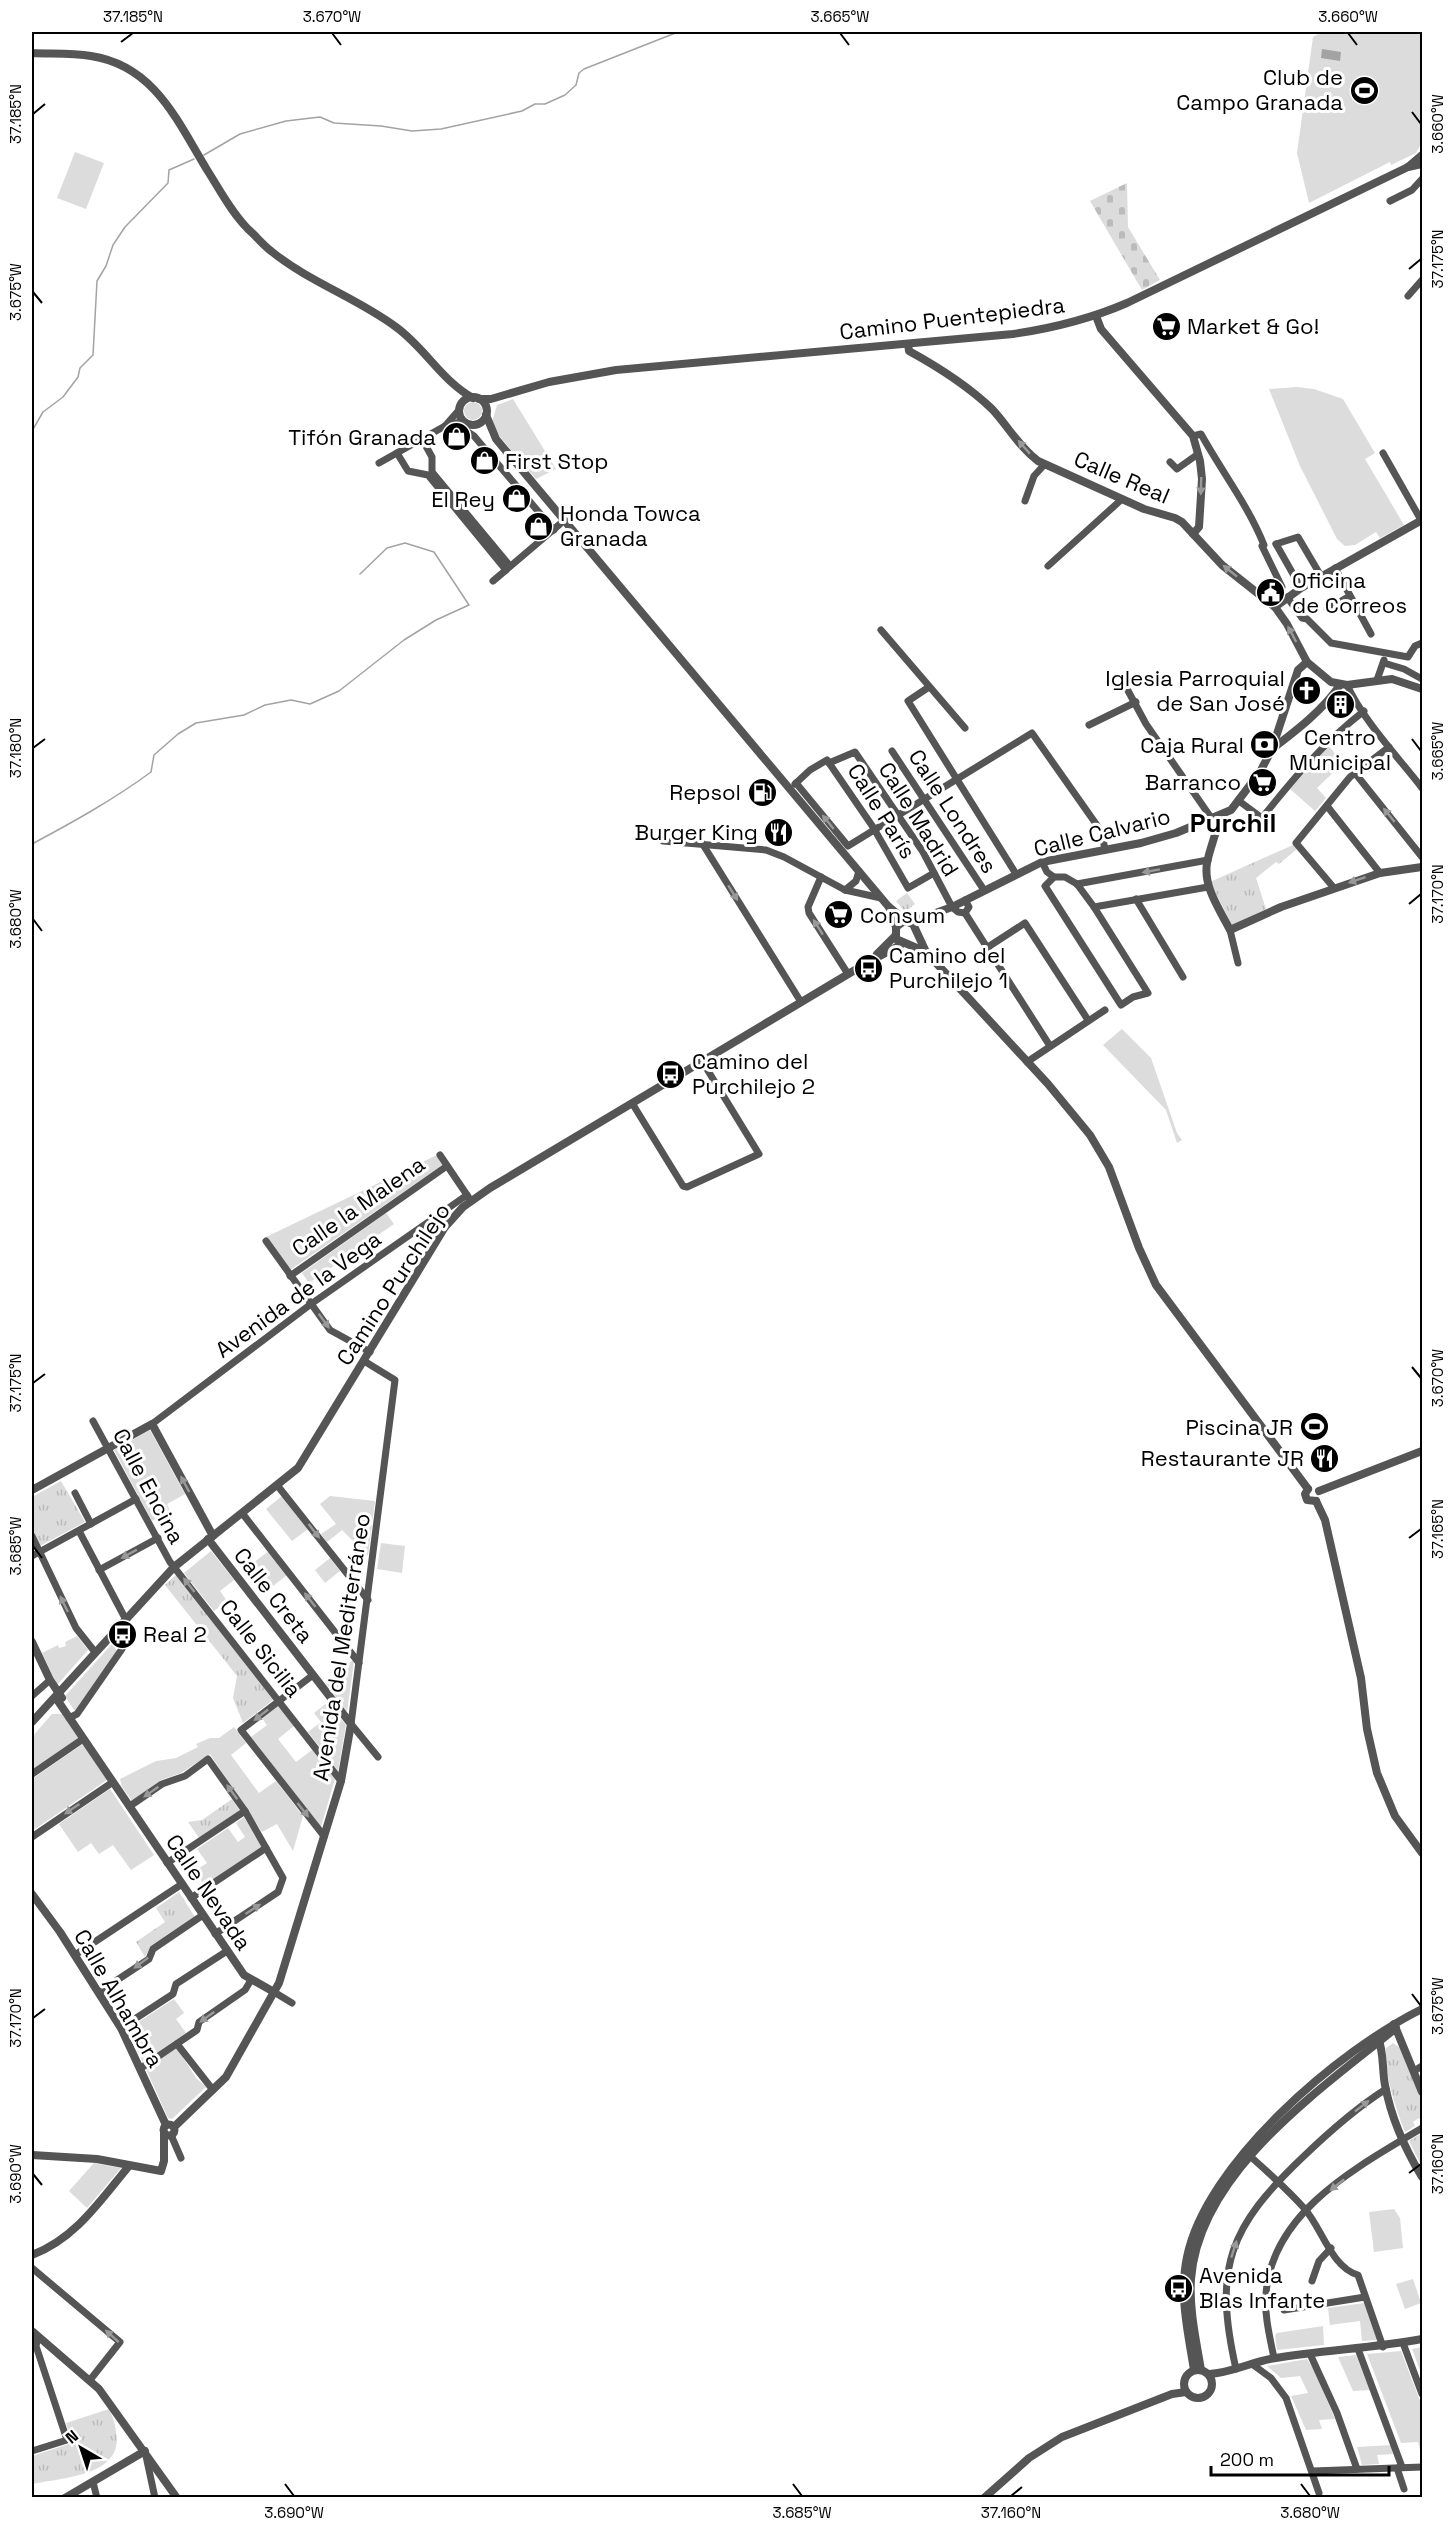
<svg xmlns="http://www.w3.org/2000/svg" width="1454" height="2529" viewBox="0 0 1454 2529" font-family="'Space Grotesk',sans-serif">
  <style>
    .green { fill: #dcdcdc }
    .cemetery { fill: url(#cemetery-stones) }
    .park { fill: url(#park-tufts) }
    .water { fill: #a3a3a3 }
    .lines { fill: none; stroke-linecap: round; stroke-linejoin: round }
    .stream { stroke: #a3a3a3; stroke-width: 1.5 }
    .minor { stroke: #555; stroke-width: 7 }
    .tertiary { stroke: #555; stroke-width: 8 }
    .oneway { fill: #999 }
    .ticks { fill: none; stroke: #000; stroke-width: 2 }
    .labels { text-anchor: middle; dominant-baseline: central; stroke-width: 6; stroke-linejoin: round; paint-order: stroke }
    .poi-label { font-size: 22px; fill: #000; stroke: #fff; text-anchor: end }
    .street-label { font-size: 22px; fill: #000; stroke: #fff }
    .quarter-label { font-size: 26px; font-weight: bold; fill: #000; stroke: #fff }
    .neatline { fill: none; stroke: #000; stroke-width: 2 }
    .ticks-label { font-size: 15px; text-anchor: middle; fill: #000 }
  </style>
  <defs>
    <pattern id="cemetery-stones" width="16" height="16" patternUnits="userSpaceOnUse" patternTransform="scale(1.5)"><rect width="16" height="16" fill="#dcdcdc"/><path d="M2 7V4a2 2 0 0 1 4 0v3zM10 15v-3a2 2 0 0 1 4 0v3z" fill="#bbb"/></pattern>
    <pattern id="park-tufts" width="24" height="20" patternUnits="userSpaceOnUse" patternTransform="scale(1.5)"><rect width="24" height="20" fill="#dcdcdc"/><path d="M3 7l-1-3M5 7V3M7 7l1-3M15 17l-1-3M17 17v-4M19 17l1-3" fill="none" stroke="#bbb"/></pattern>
  </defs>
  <rect width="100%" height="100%" fill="#fff"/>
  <g class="green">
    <path d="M 1322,32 L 1422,32 L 1422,142 L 1416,153 L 1391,165 L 1390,162 L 1309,203 L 1297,153 L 1313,37 Z"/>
    <path d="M 75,152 L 104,163 L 86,209 L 57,198 Z"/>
    <path d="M 1297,387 L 1314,389 L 1343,399 L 1375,453 L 1365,459 L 1404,525 L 1380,538 L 1376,532 L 1355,545 L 1345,546 L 1337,539 L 1300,466 L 1269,389 Z"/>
    <path d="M 513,399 L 556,469 L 536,479 L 495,431 L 492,422 L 497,405 Z"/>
    <circle cx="473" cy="411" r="9"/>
    <path d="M 1329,746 L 1343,763 L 1317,788 L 1326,798 L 1315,811 L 1290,789 Z"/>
    <path d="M 1122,1029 L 1151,1058 L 1177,1133 L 1182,1140 L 1177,1143 L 1166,1110 L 1103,1045 Z"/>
    <path d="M 437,1155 L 444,1164 L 290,1270 L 266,1237 Z"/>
    <path d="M 386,1213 L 394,1224 L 309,1283 L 302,1273 Z"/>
    <path d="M 150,1430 L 185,1494 L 167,1504 L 170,1511 L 152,1521 L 114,1450 Z"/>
    <path d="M 282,1496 L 308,1529 L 292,1541 L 266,1509 Z"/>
    <path d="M 330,1496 L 375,1501 L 368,1556 L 342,1530 L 327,1542 L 321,1534 L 336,1524 L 320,1504 Z"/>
    <path d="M 381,1543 L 405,1546 L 402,1573 L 377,1569 Z"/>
    <path d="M 211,1551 L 234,1580 L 220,1591 L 227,1601 L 214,1611 L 184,1573 Z"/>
    <path d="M 269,1551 L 287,1575 L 273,1586 L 254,1562 Z"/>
    <path d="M 330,1558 L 340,1571 L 325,1583 L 315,1570 Z"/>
    <path d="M 77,1636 L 88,1650 L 57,1685 L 42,1653 L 58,1645 L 59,1648 L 66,1646 L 65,1642 Z"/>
    <path d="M 112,1644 L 118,1652 L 76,1713 L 65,1696 Z"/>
    <path d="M 353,1660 L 354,1662 L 347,1712 L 325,1682 Z"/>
    <path d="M 328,1702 L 346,1725 L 338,1771 L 308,1732 L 321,1722 L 314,1713 Z"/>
    <path d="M 278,1706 L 294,1726 L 278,1739 L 296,1762 L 312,1750 L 335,1779 L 321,1827 L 251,1737 L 267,1725 L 262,1718 Z"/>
    <path d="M 52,1714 L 62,1714 L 79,1738 L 32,1770 L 32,1737 Z"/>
    <path d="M 234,1727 L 246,1743 L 231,1755 L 259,1793 L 276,1781 L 303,1816 L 293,1851 L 277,1824 L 262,1832 L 210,1754 L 181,1773 L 161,1780 L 132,1801 L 122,1787 L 120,1779 L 156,1761 L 176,1758 L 198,1747 L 196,1744 L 210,1738 L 219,1738 Z"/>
    <path d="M 83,1744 L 107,1780 L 32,1831 L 32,1779 Z"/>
    <path d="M 110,1789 L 154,1855 L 131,1870 L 113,1845 L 99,1854 L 91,1843 L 78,1852 L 59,1824 Z"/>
    <path d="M 244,1817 L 262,1848 L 205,1886 L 195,1871 L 207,1863 L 197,1849 L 228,1828 L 238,1842 L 245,1837 L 236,1823 Z"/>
    <path d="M 174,1999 L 184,2013 L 176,2019 L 186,2033 L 143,2062 L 126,2030 Z"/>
    <path d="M 177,2048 L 196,2078 L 206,2087 L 172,2119 L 168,2118 L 146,2069 Z"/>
    <path d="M 94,2163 L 121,2168 L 87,2208 L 69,2191 Z"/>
    <path d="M 1394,2209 L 1400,2218 L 1403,2248 L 1374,2252 L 1369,2212 Z"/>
    <path d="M 1413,2279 L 1421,2303 L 1405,2309 L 1396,2284 Z"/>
    <path d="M 1364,2303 L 1377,2340 L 1362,2341 L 1360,2321 L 1330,2325 L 1328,2308 Z"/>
    <path d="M 1323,2326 L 1324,2345 L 1277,2350 L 1275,2335 L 1277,2333 Z"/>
    <path d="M 1422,2347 L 1422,2376 L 1412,2349 Z"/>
    <path d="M 1401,2351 L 1422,2406 L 1422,2458 L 1418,2442 L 1401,2443 L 1367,2354 Z"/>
    <path d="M 1356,2355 L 1370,2390 L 1353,2391 L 1338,2357 Z"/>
    <path d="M 1307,2359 L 1314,2370 L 1335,2419 L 1319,2420 L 1322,2429 L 1306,2430 L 1291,2396 L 1308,2393 L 1300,2376 L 1281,2378 L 1267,2366 Z"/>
    <path d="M 1391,2445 L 1393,2454 L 1377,2455 L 1379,2464 L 1362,2465 L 1357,2447 Z"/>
  </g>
  <path class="cemetery" d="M 1127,183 L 1128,227 L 1160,280 L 1142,290 L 1090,201 Z"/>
  <g class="park">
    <path d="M 1293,845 L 1297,849 L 1279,864 L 1276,862 L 1256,878 L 1266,909 L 1232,925 L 1210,882 Z"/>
    <path d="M 907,893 L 915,904 L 905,912 L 896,901 Z"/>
    <path d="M 61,1481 L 85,1522 L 40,1546 L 32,1528 L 32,1497 Z"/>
    <path d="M 177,1574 L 273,1700 L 243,1723 L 233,1698 L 237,1676 L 165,1585 Z"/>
    <path d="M 232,1799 L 240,1811 L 199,1838 L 188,1822 L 202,1820 Z"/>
    <path d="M 179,1892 L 195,1917 L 150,1948 L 145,1957 L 136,1942 L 165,1922 L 156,1908 Z"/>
    <path d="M 1393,2043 L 1399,2047 L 1422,2102 L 1422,2122 L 1419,2118 L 1413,2122 L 1415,2126 L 1405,2132 C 1395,2106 1385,2077 1386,2048 Z"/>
    <path d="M 1422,2133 L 1422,2167 L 1409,2141 Z"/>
    <path d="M 109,2409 C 113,2417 115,2423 116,2432 C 125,2476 61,2478 32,2484 L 32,2456 L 72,2443 L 66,2423 Z"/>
  </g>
  <g class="water">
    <path d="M 1322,49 L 1341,52 L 1340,61 L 1321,58 Z"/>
    <path d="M 1320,1416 L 1326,1425 L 1308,1437 L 1302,1428 Z"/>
  </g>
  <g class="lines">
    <g class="stream">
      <path d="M 204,155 L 240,134 L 286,121 L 320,117 L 334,123 L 381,126 L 412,131 L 441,129 L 522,111 L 535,104 L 545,104 L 565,95 L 576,85 L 579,73 L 584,69 L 678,32"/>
      <path d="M 32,431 L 43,412 L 63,397 L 78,377 L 80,368 L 93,355 L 97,281 L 106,266 L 113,245 L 125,227 L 168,183 L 169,170 L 194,159"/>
      <path d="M 32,844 C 73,822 113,800 151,772 L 154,755 L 178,734 L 196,723 L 244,715 L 265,705 L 291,700 L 310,704 L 339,691 L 404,640 L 436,620 L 469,605 L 434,552 L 405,543 L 387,548 L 360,574"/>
    </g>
    <g class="minor">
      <path d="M 1390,201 L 1412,190 L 1422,179"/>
      <path d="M 1408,296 L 1422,280"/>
      <path d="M 454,423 L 474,436 L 554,530"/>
      <path d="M 445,426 L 459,410"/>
      <path d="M 1193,436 L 1201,434 C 1222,472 1248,505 1264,545 L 1262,546 L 1282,587"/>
      <path d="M 422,439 L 432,457 L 432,472 L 510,566"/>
      <path d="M 397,453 L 408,471 L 428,475 L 506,570"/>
      <path d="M 1383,453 L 1421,520"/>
      <path d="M 1170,462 L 1177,469 L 1198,454"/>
      <path d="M 379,463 L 445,426 L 463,421"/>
      <path d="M 1025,501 L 1034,476 L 1044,465"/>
      <path d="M 1276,544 L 1298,537 L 1321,576"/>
      <path d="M 1276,544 L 1301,588"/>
      <path d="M 1048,566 L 1122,499"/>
      <path d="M 1335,568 L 1371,634"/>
      <path d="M 493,581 L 560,524"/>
      <path d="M 1287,597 L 1302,618 L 1307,619 L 1331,643 L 1408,657 L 1415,646 L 1422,643"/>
      <path d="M 1327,609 L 1350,596"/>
      <path d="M 881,630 L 965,728"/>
      <path d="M 1384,663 L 1404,669 L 1422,679"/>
      <path d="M 1377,680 L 1384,660"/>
      <path d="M 1347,685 C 1363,720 1398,757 1422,788"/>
      <path d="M 929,687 L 908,701 L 1016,874"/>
      <path d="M 1126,687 L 1146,724 L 1212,819"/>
      <path d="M 1089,725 L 1136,702"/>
      <path d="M 892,751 L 984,890"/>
      <path d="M 829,763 L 855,752 L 923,852 L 952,907 L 958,912 L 965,913"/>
      <path d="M 1355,773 L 1422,857"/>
      <path d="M 796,783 L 848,846 L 1032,733 L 1101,831 L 1105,849"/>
      <path d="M 795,784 L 810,770 L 827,760 L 873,827 L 908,888 L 934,873"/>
      <path d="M 1239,801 L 1262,818 C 1293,779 1324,742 1364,711"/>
      <path d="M 1327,806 L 1380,873"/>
      <path d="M 663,841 L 766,850 L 784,857 L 845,890 L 881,898"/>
      <path d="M 702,843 L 801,1002"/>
      <path d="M 1042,862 L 1047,872 L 1054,877"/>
      <path d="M 821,877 L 808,907 L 809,913 L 848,974"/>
      <path d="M 1054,877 L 1065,877 L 1077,884 L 1094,907 L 1148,993 L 1133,997 L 1121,1005 L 1045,886 Z"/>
      <path d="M 1077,884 L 1208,860"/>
      <path d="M 1334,888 L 1296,843 L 1350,777 L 1389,747"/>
      <path d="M 845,890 L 856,881 L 859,871"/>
      <path d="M 1136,899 L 1183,977"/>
      <path d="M 965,900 L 969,907 L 965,913 L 1050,1046"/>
      <path d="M 1094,907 L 1208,887"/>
      <path d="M 1230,930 L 1238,963"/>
      <path d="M 988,947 L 1025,923 L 1088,1020"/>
      <path d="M 1027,1062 L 1105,1010"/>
      <path d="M 632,1103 L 683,1186 L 687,1187 L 759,1154 L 702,1061"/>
      <path d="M 440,1155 L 469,1198"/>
      <path d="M 266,1241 L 330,1330 L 370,1352"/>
      <path d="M 290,1276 L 447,1166"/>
      <path d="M 364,1361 L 395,1380 L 351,1724 L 378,1757"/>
      <path d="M 93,1421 L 170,1562 L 341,1781"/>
      <path d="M 152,1424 L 311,1304 L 467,1195"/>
      <path d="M 277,1485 L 368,1600"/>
      <path d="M 75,1493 L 91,1524"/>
      <path d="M 242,1513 L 359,1663"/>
      <path d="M 79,1531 L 125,1618"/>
      <path d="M 32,1536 L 76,1628 L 95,1652"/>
      <path d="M 32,1556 L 136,1499"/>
      <path d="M 99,1570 L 158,1538"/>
      <path d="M 313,1675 L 241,1730 L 324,1836"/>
      <path d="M 32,1696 L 50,1680"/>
      <path d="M 69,1718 L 77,1714 L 122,1649"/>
      <path d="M 32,1774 L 83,1739"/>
      <path d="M 130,1806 L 162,1784 L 185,1776 L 208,1759 L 245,1811 L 283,1878 L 278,1892 L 215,1934"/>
      <path d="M 32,1837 L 113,1782"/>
      <path d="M 167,1863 L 245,1811"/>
      <path d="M 191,1898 L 266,1848"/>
      <path d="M 75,1955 L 182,1884"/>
      <path d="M 99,1992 L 149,1959 L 153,1949 L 203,1915"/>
      <path d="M 274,1992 L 292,2003"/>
      <path d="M 121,2028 L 173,1994 L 176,1984 L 227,1951"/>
      <path d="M 177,2044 L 213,2090"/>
      <path d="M 141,2068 L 197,2030 L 199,2022 L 245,1990 L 251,1980"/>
      <path d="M 1414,2071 L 1422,2066"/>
      <path d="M 171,2135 L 181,2158"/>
      <path d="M 1251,2157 C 1269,2173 1288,2190 1304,2208 C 1322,2228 1331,2267 1358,2275 L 1383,2347"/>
      <path d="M 32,2268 L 120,2342 L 90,2380"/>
      <path d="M 1312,2281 L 1319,2261 L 1331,2248"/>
      <path d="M 1284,2310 L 1365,2297"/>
      <path d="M 1403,2343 L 1422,2394"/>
      <path d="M 1358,2349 L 1402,2467"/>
      <path d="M 1310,2354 L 1337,2413 L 1357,2469"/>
      <path d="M 1274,2358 C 1270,2338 1264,2314 1266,2294 C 1272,2211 1359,2166 1422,2128"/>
      <path d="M 1252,2364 L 1271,2378 L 1286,2398 L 1319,2493"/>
      <path d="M 1236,2369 C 1213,2267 1229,2227 1304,2156 C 1329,2132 1356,2108 1386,2089"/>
      <path d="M 32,2451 L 67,2440 L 36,2346 L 38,2337"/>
      <path d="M 146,2456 L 155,2498"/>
      <path d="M 1397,2468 L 1404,2489"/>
      <path d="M 1313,2471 L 1422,2467"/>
      <path d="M 93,2482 L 97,2498"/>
    </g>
    <g class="tertiary">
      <path d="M 32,53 C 51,54 71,53 91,56 C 156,66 178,123 209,173 C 221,192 232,213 248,229 C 256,236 263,245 271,251 C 309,282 357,298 396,327 C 425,348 441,380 473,398"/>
      <path d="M 1408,167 L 1422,164"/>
      <path d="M 1096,316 L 1101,329 L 1193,436 L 1200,461 L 1202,479 L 1199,527 L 1193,534"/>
      <path d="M 908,344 L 909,351 C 940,368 967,385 992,409 C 1008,426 1019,447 1038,461 L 1144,509 L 1175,518 L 1182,522 L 1222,565 L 1275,607 L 1287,624 L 1307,662 L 1331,682 L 1347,685 L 1392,679 L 1422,689"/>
      <circle cx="473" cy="411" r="14"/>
      <path d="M 479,399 L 491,399 L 549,382 L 616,370 L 1013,334 C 1054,328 1090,319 1127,303 L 1408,167 L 1422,155"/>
      <path d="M 486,415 L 496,439 L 888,906 L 906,921"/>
      <path d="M 1275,607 L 1301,588 L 1422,520"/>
      <path d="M 1272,749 C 1297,730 1323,710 1340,685"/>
      <path d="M 1219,817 C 1217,833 1210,847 1207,863 C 1203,887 1220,910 1230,930 L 1281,907 L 1380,873 L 1422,867"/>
      <path d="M 889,907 L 896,927 L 896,939 L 926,952"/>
      <path d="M 911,922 L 952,907 L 1042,862 L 1141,843 L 1176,833 L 1231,810 L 1260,772 L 1272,749 L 1298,670 L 1307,662"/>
      <path d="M 896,927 L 904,921 L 913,924 L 926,952 L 1048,1084 L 1090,1135 L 1109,1167 L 1139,1248 L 1156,1285 L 1308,1489"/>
      <path d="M 877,954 L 895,936"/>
      <path d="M 1308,1489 L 1305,1494 L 1307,1500 L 1316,1501"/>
      <path d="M 32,1490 L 152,1424 L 213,1536"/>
      <path d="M 1319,1491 L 1422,1451"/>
      <path d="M 1316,1501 L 1325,1520 L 1361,1678 L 1367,1729 L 1377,1773 L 1395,1816 L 1422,1853"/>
      <path d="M 32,1642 L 50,1680 L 62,1698"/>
      <path d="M 58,1694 L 58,1701 L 244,1975 L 274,1992"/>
      <path d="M 32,1722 L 174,1567 L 298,1468 L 445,1227 L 463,1207 L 490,1188 L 865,964 L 902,944"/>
      <path d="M 32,1894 L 60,1932 L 121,2028 L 166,2125"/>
      <path d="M 1394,2024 L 1422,2092"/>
      <path d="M 1378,2038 C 1384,2051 1382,2070 1385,2085 C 1391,2117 1405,2149 1422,2177"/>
      <circle cx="169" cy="2130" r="5.5"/>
      <path d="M 174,2127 L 226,2077 L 279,1983 L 341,1781 L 351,1724 L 208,1539"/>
      <path d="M 32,2155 L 97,2159 L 161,2171 L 164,2161 L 164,2133"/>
      <path d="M 32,2255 C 75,2239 100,2201 129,2166"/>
      <path d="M 32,2331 L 99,2389 L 177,2498"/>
      <circle cx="1198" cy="2384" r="14"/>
      <path d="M 1194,2370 C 1188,2332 1179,2295 1187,2257 C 1206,2163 1339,2050 1422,2009"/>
      <path d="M 1201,2370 C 1196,2340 1189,2309 1191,2279 C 1199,2172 1320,2090 1396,2028"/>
      <path d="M 1209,2374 C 1232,2373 1253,2361 1276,2358 C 1325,2350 1374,2348 1422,2339"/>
      <path d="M 65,2498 L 145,2451"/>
      <path d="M 984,2498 L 1029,2458 L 1062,2437 L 1172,2394 L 1186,2392"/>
    </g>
  </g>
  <defs><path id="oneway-solid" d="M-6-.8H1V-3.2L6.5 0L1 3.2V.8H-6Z" transform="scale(1.5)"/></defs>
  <g class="oneway">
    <use href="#oneway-solid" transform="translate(1024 447) rotate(-131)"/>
    <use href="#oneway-solid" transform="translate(1201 486) rotate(92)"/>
    <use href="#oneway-solid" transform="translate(1230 571) rotate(-141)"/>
    <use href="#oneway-solid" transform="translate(1292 634) rotate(-118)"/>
    <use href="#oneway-solid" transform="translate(1389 815) rotate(-129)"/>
    <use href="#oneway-solid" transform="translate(828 822) rotate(-129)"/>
    <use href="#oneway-solid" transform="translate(1151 871) rotate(170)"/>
    <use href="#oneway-solid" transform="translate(1357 880) rotate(162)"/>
    <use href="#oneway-solid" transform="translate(733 893) rotate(58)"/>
    <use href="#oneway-solid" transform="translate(818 927) rotate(-122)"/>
    <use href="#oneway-solid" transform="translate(324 1321) rotate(54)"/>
    <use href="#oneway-solid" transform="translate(185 1484) rotate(-118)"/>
    <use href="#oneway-solid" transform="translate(314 1531) rotate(52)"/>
    <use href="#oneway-solid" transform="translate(129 1554) rotate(151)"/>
    <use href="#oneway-solid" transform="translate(189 1585) rotate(-128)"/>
    <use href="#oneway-solid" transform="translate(310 1600) rotate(-128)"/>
    <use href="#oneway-solid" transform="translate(64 1604) rotate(-116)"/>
    <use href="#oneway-solid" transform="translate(261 1715) rotate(142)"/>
    <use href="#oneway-solid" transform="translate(151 1792) rotate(145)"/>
    <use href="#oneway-solid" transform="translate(232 1792) rotate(-126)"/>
    <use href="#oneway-solid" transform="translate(72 1809) rotate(146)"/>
    <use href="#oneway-solid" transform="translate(303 1810) rotate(52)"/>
    <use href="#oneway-solid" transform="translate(253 1909) rotate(-33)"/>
    <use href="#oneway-solid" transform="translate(141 1963) rotate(143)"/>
    <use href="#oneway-solid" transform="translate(207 2017) rotate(144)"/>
    <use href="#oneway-solid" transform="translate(1362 2106) rotate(-38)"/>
    <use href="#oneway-solid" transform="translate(1337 2185) rotate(142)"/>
    <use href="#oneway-solid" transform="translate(1234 2249) rotate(-72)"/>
    <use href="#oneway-solid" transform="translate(112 2336) rotate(-138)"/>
  </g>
  <path class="ticks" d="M 332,33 L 341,45M 840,33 L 849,45M 1348,33 L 1357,45M 121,42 L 133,33M 1412,112 L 1421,124M 33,114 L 45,104M 1409,269 L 1421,259M 33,292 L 42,303M 1412,739 L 1421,751M 33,748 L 45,739M 1409,904 L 1421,894M 33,919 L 42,931M 1412,1367 L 1421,1378M 33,1383 L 45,1374M 1409,1538 L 1421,1529M 33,1546 L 42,1558M 1412,1994 L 1421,2006M 33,2018 L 45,2009M 1409,2173 L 1421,2164M 33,2174 L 42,2185M 285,2484 L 294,2496M 793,2484 L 802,2496M 1301,2484 L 1310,2496M 1011,2496 L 1022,2487"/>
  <defs>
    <symbol id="stadium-disc" viewBox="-11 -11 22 22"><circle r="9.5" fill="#000" stroke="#fff"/><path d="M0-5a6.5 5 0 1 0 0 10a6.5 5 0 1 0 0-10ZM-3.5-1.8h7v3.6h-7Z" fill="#fff"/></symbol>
    <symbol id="supermarket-disc" viewBox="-11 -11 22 22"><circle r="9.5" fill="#000" stroke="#fff"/><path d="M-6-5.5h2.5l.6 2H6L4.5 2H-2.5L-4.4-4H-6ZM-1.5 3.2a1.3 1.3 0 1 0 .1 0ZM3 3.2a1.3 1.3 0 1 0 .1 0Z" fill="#fff"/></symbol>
    <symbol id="shop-disc" viewBox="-11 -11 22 22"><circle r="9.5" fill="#000" stroke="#fff"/><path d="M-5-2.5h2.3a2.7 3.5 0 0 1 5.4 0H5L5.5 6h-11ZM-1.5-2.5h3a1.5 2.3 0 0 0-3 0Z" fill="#fff"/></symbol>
    <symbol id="civic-disc" viewBox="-11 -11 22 22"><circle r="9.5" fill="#000" stroke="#fff"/><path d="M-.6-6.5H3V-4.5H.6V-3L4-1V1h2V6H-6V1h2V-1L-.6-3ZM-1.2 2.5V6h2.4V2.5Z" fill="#fff"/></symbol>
    <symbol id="church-disc" viewBox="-11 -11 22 22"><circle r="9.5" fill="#000" stroke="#fff"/><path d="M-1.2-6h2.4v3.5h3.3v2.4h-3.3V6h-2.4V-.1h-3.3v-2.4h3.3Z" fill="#fff"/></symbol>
    <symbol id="building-disc" viewBox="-11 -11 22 22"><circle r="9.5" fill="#000" stroke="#fff"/><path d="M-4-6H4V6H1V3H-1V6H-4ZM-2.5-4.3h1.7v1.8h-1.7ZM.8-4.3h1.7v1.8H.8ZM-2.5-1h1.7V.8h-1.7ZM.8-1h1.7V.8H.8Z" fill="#fff"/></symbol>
    <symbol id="bank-disc" viewBox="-11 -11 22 22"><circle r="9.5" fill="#000" stroke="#fff"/><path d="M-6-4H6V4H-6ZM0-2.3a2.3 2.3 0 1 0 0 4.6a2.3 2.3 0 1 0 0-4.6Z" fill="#fff"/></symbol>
    <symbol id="fuel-disc" viewBox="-11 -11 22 22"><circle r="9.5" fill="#000" stroke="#fff"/><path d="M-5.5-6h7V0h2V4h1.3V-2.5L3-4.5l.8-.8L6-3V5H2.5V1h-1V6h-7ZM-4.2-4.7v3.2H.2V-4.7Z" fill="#fff"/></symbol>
    <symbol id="restaurant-disc" viewBox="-11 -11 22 22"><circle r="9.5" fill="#000" stroke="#fff"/><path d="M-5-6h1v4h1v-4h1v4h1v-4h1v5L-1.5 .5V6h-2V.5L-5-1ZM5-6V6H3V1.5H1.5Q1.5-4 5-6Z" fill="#fff"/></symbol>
    <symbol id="bus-disc" viewBox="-11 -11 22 22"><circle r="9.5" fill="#000" stroke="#fff"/><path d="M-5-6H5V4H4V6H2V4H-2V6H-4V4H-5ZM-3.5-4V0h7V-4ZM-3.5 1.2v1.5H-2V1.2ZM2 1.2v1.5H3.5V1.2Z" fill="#fff"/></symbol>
  </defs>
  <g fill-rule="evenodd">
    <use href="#stadium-disc" x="1348" y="74" width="33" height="33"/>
    <use href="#supermarket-disc" x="1150" y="310" width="33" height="33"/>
    <use href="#shop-disc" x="440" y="420" width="33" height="33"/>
    <use href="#shop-disc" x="468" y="444" width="33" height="33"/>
    <use href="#shop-disc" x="500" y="482" width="33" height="33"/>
    <use href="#shop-disc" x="522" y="510" width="33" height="33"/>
    <use href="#civic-disc" x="1254" y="576" width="33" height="33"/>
    <use href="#church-disc" x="1290" y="674" width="33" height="33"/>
    <use href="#building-disc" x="1324" y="688" width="33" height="33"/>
    <use href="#bank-disc" x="1248" y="728" width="33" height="33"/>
    <use href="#supermarket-disc" x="1246" y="766" width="33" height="33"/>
    <use href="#fuel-disc" x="746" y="776" width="33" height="33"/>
    <use href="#restaurant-disc" x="762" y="816" width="33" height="33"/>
    <use href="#supermarket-disc" x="822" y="898" width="33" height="33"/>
    <use href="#bus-disc" x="852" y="952" width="33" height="33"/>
    <use href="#bus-disc" x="654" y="1058" width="33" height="33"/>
    <use href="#stadium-disc" x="1298" y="1410" width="33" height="33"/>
    <use href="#restaurant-disc" x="1308" y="1442" width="33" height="33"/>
    <use href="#bus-disc" x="106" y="1618" width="33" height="33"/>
    <use href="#bus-disc" x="1162" y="2272" width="33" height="33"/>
  </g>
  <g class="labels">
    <g class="poi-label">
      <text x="1343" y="77">Club de<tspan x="1343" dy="25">Campo Granada</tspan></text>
      <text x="1187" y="326" text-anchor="start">Market &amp; Go!</text>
      <text x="436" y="437">Tifón Granada</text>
      <text x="505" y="461" text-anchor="start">First Stop</text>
      <text x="495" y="499">El Rey</text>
      <text x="560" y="513" text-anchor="start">Honda Towca<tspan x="560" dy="25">Granada</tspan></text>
      <text x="1292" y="580" text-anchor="start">Oficina<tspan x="1292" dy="25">de Correos</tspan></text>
      <text x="1285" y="678">Iglesia Parroquial<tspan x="1285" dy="25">de San José</tspan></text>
      <text x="1340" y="737" text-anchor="middle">Centro<tspan x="1340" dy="25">Municipal</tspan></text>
      <text x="1244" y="745">Caja Rural</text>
      <text x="1241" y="782">Barranco</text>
      <text x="741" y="792">Repsol</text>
      <text x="758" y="832">Burger King</text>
      <text x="860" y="915" text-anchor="start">Consum</text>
      <text x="889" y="955" text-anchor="start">Camino del<tspan x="889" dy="25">Purchilejo 1</tspan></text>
      <text x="692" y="1061" text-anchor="start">Camino del<tspan x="692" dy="25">Purchilejo 2</tspan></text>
      <text x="1293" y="1427">Piscina JR</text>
      <text x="1304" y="1458">Restaurante JR</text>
      <text x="143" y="1634" text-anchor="start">Real 2</text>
      <text x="1199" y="2275" text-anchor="start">Avenida<tspan x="1199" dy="25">Blas Infante</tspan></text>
    </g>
    <g class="street-label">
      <text transform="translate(952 318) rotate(-7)">Camino Puentepiedra</text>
      <text transform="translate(1122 477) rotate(23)">Calle Real</text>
      <text transform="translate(882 811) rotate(58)">Calle París</text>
      <text transform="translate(953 811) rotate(57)">Calle Londres</text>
      <text transform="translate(919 819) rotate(58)">Calle Madrid</text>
      <text transform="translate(1102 832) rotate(-14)">Calle Calvario</text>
      <text transform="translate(358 1206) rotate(-35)">Calle la Malena</text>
      <text transform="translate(393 1284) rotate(-57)">Camino Purchilejo</text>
      <text transform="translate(298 1294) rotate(-36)">Avenida de la Vega</text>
      <text transform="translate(149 1486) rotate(62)">Calle Encina</text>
      <text transform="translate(274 1595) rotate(52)">Calle Creta</text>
      <text transform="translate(341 1647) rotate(-81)">Avenida del Mediterráneo</text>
      <text transform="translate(261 1648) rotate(52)">Calle Sicilia</text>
      <text transform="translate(209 1892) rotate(56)">Calle Nevada</text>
      <text transform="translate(119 1998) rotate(60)">Calle Alhambra</text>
    </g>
    <g class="quarter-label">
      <text x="1233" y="823">Purchil</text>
    </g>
  </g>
  <rect width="1454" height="2529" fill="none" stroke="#ffffff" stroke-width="66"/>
  <g transform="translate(81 2448) rotate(321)" stroke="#ffffff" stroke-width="4.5" paint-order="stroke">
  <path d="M0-4.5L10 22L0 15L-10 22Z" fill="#000000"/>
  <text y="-9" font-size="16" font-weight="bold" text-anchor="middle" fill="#000000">N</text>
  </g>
  <path d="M1211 2466v9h178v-9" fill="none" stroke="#000000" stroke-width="3"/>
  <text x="1220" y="2466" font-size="18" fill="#000000" stroke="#ffffff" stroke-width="4.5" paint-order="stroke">200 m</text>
  <rect x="33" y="33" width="1388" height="2463" class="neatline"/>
  <g class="ticks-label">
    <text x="133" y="22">37.185°N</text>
    <text x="332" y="22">3.670°W</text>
    <text x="840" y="22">3.665°W</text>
    <text x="1348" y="22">3.660°W</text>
    <text transform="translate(16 114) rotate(-90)" y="5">37.185°N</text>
    <text transform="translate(1438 124) rotate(-90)" y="5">3.660°W</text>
    <text transform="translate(1438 259) rotate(-90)" y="5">37.175°N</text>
    <text transform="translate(16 292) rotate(-90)" y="5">3.675°W</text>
    <text transform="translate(16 748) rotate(-90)" y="5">37.180°N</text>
    <text transform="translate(1438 751) rotate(-90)" y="5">3.665°W</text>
    <text transform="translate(1438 894) rotate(-90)" y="5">37.170°N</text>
    <text transform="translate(16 919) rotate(-90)" y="5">3.680°W</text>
    <text transform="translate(1438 1378) rotate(-90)" y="5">3.670°W</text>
    <text transform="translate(16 1383) rotate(-90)" y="5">37.175°N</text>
    <text transform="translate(1438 1529) rotate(-90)" y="5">37.165°N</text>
    <text transform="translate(16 1546) rotate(-90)" y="5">3.685°W</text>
    <text transform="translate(1438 2006) rotate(-90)" y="5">3.675°W</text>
    <text transform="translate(16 2018) rotate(-90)" y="5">37.170°N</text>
    <text transform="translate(1438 2164) rotate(-90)" y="5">37.160°N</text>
    <text transform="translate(16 2174) rotate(-90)" y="5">3.690°W</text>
    <text x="294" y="2518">3.690°W</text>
    <text x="802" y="2518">3.685°W</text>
    <text x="1011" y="2518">37.160°N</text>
    <text x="1310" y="2518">3.680°W</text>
  </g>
</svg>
